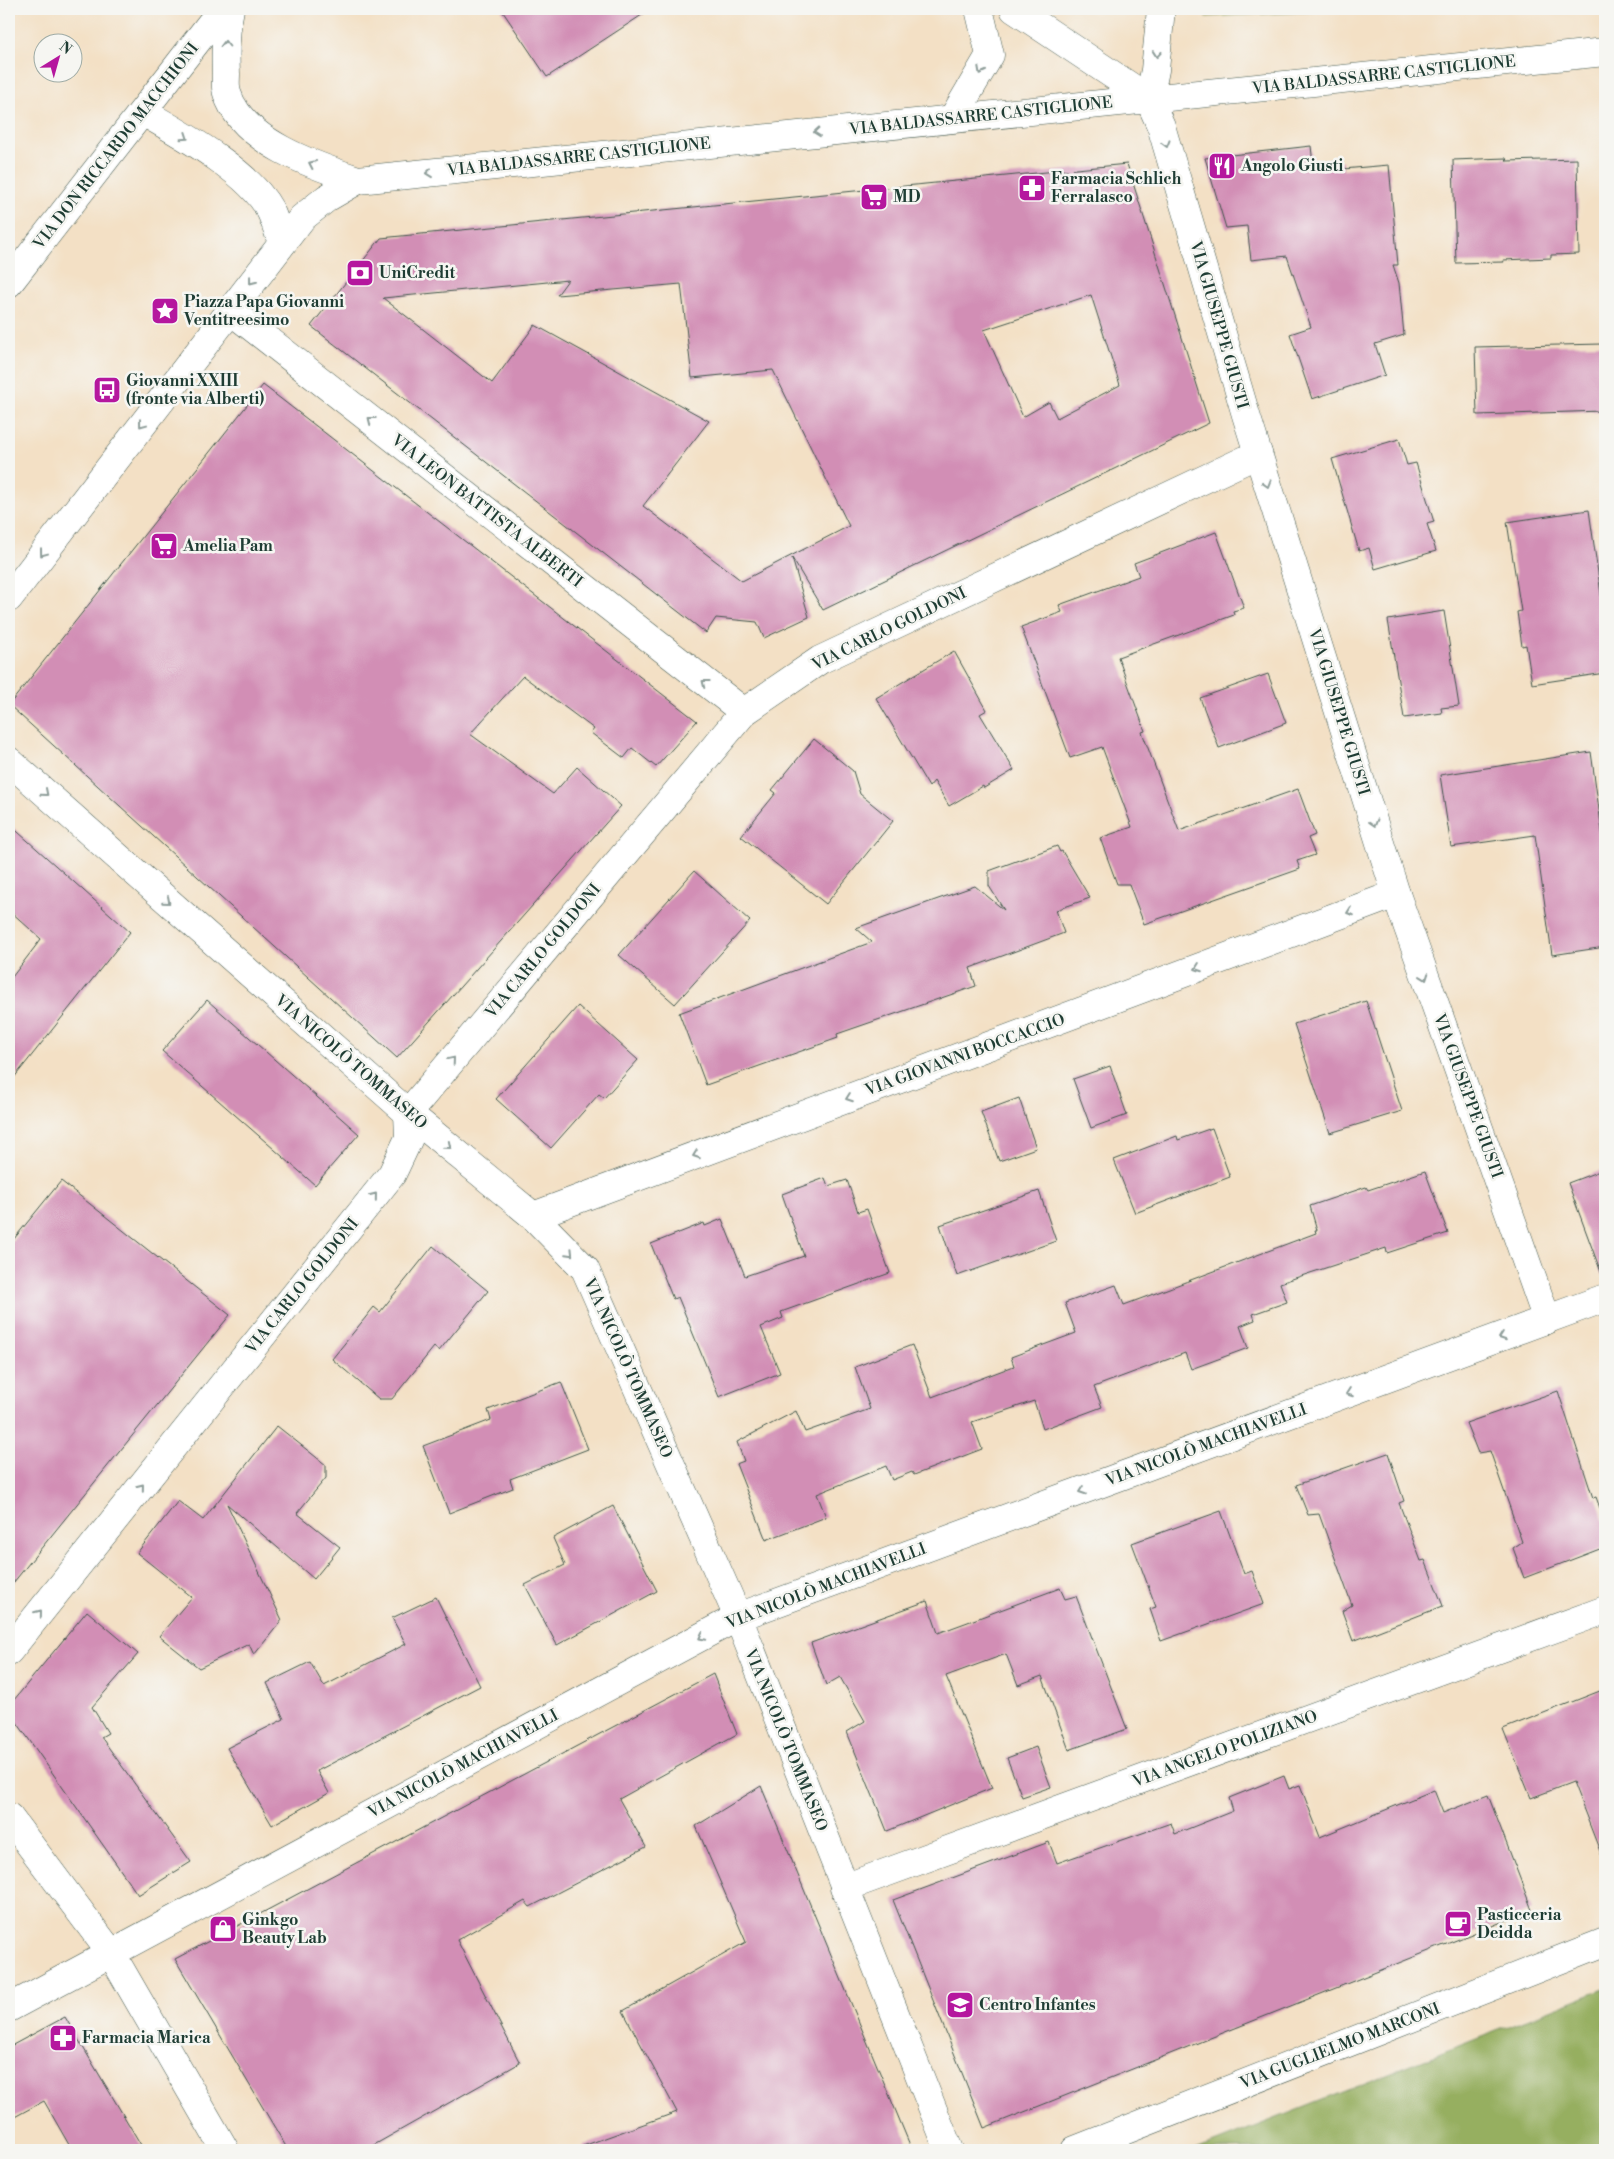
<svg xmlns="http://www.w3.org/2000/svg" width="1614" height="2159" viewBox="0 0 1614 2159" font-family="'Libre Bodoni',serif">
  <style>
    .green { fill: #bdcb6d; stroke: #6e8450 }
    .forest { fill: #96af60; stroke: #5a764a }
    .building { fill: #d28eb5; fill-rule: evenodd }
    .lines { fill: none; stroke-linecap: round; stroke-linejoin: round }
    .minor-casing { stroke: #3f554a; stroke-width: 29 }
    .tertiary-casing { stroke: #3f554a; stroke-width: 29 }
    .secondary-casing { stroke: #3f554a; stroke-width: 29 }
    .minor { stroke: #fff; stroke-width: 28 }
    .tertiary { stroke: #fff; stroke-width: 28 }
    .secondary { stroke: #fff; stroke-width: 28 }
    .oneway { stroke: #8f9e9a }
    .labels { text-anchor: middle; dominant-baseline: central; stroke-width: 5; stroke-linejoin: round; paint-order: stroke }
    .street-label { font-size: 16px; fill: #1f3d34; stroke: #f6f6f2 }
    .poi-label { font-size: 16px; font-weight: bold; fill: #1f3d34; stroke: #f6f6f2; text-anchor: start }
  </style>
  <rect width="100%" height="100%" fill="#f6f6f2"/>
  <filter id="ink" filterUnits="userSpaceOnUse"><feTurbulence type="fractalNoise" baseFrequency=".02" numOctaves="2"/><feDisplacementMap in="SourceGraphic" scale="10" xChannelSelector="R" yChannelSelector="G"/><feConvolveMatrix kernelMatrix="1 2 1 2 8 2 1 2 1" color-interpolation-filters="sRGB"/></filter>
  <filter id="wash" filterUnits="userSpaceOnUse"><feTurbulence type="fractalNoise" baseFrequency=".0096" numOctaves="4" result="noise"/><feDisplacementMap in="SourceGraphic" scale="20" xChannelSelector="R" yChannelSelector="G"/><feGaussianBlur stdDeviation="1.12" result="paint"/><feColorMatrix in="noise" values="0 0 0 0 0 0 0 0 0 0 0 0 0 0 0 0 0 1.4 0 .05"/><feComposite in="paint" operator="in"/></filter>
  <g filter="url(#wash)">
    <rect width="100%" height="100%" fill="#f3e0c5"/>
    <path class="green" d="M 1203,9 L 1366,9 L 1206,17 Z"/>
    <path class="forest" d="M 1605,1988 L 1605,2150 L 1196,2150 Z"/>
    <g id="blocks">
      <g class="building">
        <path d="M 501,9 L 651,9 L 547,77 Z"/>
        <path d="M 1311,146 L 1313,164 L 1343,161 L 1343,169 L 1389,165 L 1398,265 L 1393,265 L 1399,283 L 1404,335 L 1375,344 L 1385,375 L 1312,399 L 1290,334 L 1311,327 L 1287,256 L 1251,260 L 1247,226 L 1226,228 L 1205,158 Z"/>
        <path d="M 1506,158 L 1507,161 L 1577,159 L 1579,254 L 1551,255 L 1551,258 L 1503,260 L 1504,262 L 1456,263 L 1453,160 Z"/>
        <path d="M 1127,164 L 1209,423 L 823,610 L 792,558 L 809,617 L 764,638 L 757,622 L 716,618 L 706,633 L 311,326 L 381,238 ZM 568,280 L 557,295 L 681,284 L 692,378 L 773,370 L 849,526 L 742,581 L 643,506 L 709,421 L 535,325 L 492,383 L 383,298 ZM 1091,295 L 1120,385 L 1057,418 L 1049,402 L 1023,417 L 984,330 Z"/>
        <path d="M 1602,344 L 1603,411 L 1477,415 L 1475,347 Z"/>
        <path d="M 263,385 L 697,721 L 656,767 L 632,748 L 624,758 L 591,733 L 594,729 L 523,676 L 470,734 L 553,794 L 577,767 L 621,806 L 397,1058 L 9,705 Z"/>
        <path d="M 1399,439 L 1407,465 L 1416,463 L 1434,522 L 1427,524 L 1436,551 L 1375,569 L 1369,548 L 1359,551 L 1332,459 Z"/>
        <path d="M 1589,510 L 1605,622 L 1605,673 L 1532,684 L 1526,645 L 1522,646 L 1517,612 L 1521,611 L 1507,522 Z"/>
        <path d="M 1216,532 L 1244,608 L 1233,611 L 1234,615 L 1118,657 L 1145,731 L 1142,732 L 1179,831 L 1298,789 L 1315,835 L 1308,838 L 1315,855 L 1297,861 L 1300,869 L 1144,924 L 1129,884 L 1117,884 L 1100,838 L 1132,827 L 1102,747 L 1070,758 L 1021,627 L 1062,612 L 1059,605 L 1139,576 L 1134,563 Z"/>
        <path d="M 1444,611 L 1459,706 L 1441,708 L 1442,713 L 1404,718 L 1388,620 Z"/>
        <path d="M 954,651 L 987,710 L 980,714 L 1014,770 L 984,788 L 983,786 L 949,806 L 934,781 L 929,787 L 876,698 Z"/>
        <path d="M 1268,674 L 1286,723 L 1219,748 L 1200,698 Z"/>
        <path d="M 814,739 L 853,771 L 860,794 L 893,821 L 826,904 L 741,836 L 776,793 L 772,790 Z"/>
        <path d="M 1591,752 L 1605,853 L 1605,947 L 1552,955 L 1535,835 L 1451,847 L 1440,775 Z"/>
        <path d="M 9,824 L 130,932 L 9,1084 L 9,981 L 41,939 L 9,910 Z"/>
        <path d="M 1057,846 L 1060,852 L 1062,851 L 1090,898 L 1056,910 L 1064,933 L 970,968 L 976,986 L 837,1034 L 838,1038 L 706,1085 L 679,1013 L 872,942 L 856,928 L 975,886 L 1004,910 L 989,886 L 989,871 Z"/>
        <path d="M 694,871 L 750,921 L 675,1004 L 619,955 Z"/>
        <path d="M 207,1000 L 359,1134 L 315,1185 L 162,1051 Z"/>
        <path d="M 1366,1001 L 1402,1111 L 1330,1133 L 1294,1024 Z"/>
        <path d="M 578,1006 L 638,1060 L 604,1098 L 599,1094 L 551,1148 L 496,1099 Z"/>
        <path d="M 1110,1066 L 1127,1115 L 1091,1128 L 1073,1079 Z"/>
        <path d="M 1019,1098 L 1036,1148 L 999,1161 L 981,1112 Z"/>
        <path d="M 1212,1128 L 1230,1177 L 1135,1213 L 1114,1160 L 1177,1136 L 1178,1140 Z"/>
        <path d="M 1605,1169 L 1605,1274 L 1602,1275 L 1568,1183 Z"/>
        <path d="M 1425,1171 L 1448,1233 L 1387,1253 L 1386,1248 L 1280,1283 L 1287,1302 L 1253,1314 L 1255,1320 L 1240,1326 L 1248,1348 L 1191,1369 L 1185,1353 L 1094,1387 L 1102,1407 L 1043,1429 L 1034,1401 L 972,1422 L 982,1449 L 914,1475 L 912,1472 L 892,1480 L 886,1466 L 817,1494 L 826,1517 L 766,1540 L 736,1464 L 744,1461 L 737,1442 L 796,1411 L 805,1432 L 870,1409 L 855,1367 L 912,1345 L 932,1397 L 1014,1366 L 1011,1357 L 1076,1333 L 1065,1303 L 1116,1285 L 1124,1305 L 1316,1233 L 1315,1230 L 1317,1230 L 1310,1206 L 1366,1187 L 1368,1190 Z"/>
        <path d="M 825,1178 L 828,1186 L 847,1180 L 858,1212 L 867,1209 L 890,1273 L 781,1312 L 783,1318 L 761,1327 L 780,1373 L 719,1397 L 678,1297 L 673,1299 L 651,1244 L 704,1223 L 705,1226 L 722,1219 L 745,1276 L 804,1256 L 782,1194 Z"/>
        <path d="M 61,1181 L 230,1315 L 9,1588 L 9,1245 Z"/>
        <path d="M 1039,1191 L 1056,1241 L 957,1276 L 940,1225 Z"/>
        <path d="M 433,1246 L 488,1291 L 439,1351 L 434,1347 L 392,1399 L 379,1399 L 332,1359 L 374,1307 L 380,1312 Z"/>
        <path d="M 561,1382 L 588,1449 L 510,1479 L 513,1488 L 449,1513 L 423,1446 L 491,1420 L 488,1410 Z"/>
        <path d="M 1558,1391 L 1593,1498 L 1596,1497 L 1605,1522 L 1605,1547 L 1524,1578 L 1513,1548 L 1522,1542 L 1490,1451 L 1478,1453 L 1466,1423 Z"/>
        <path d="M 277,1426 L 326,1465 L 326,1478 L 297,1513 L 340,1547 L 314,1579 L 227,1504 L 282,1620 L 254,1655 L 249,1644 L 199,1668 L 159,1636 L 192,1597 L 137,1553 L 178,1501 L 203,1520 Z"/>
        <path d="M 1388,1453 L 1404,1501 L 1399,1503 L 1421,1561 L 1425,1560 L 1443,1606 L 1353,1641 L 1342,1611 L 1352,1605 L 1319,1514 L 1308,1515 L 1296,1485 Z"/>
        <path d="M 613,1506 L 657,1591 L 557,1645 L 525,1585 L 565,1565 L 553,1538 Z"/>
        <path d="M 1221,1511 L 1244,1574 L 1252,1571 L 1264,1604 L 1161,1641 L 1150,1609 L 1156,1607 L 1132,1543 Z"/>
        <path d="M 1060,1588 L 1065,1599 L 1076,1596 L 1127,1729 L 1069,1750 L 1042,1676 L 1018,1685 L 1006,1654 L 946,1676 L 992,1788 L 887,1831 L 847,1732 L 865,1721 L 840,1677 L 826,1685 L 811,1643 L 927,1601 L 938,1633 Z"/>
        <path d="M 436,1597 L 480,1686 L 317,1771 L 329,1793 L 272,1825 L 227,1748 L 284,1719 L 267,1683 L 310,1662 L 324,1686 L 406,1644 L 392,1618 Z"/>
        <path d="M 87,1611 L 138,1654 L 92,1707 L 108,1733 L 101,1737 L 191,1862 L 138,1895 L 9,1711 L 9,1706 Z"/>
        <path d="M 713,1674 L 737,1734 L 619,1799 L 646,1847 L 530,1907 L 525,1901 L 457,1940 L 520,2063 L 365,2150 L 288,2150 L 175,1959 Z"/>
        <path d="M 1605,1689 L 1605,1859 L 1603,1859 L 1573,1782 L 1531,1798 L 1503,1729 Z"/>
        <path d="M 1036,1747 L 1051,1787 L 1022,1797 L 1007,1758 Z"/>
        <path d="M 1284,1776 L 1289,1789 L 1300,1785 L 1320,1837 L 1434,1790 L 1443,1813 L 1488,1795 L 1532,1910 L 984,2128 L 893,1900 L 1049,1842 L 1057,1863 L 1171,1823 L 1175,1834 L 1233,1811 L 1229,1798 Z"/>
        <path d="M 761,1786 L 912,2150 L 584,2150 L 583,2146 L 677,2112 L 623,2011 L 746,1942 L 696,1826 Z"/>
        <path d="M 65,2017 L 144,2150 L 72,2150 L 44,2101 L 9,2120 L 9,2047 Z"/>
      </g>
    </g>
  </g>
  <g filter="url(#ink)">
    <use href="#blocks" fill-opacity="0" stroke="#3f554a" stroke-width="1"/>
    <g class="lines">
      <defs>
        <g id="minor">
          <path d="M 230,9 C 225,31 225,51 226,74 C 226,80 225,87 227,93 C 242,142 315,166 358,180 L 1149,99"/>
          <path d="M 1149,99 L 1161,126 L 1246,415 L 1396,894 L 1547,1320"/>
          <path d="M 1149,99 L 1155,70 L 1161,9"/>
          <path d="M 143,112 C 181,134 249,171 270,210 C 275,220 278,232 282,243"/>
          <path d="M 953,118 L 990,55 L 979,9"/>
          <path d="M 230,310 L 744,712"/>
          <path d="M 9,598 L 302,218 L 327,198 L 358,180"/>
          <path d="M 9,761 L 408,1113 L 533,1216 L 585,1269 L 738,1617 L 949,2150"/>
          <path d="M 533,1216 L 1396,894"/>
          <path d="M 9,1651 L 392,1174 L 409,1138 L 408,1113 L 744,712 L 820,660 L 1258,454"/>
          <path d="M 844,1888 L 1605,1610"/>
          <path d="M 9,2008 L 738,1617 L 1605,1298"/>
        </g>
        <g id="tertiary">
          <path d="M 1014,9 L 1149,99 L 1605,52"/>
          <path d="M 9,283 L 222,9"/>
          <path d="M 9,1817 L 111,1953 L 225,2150"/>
        </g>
        <path id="secondary" d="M 1075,2150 L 1605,1942"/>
      </defs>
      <use href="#minor" class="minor-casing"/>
      <use href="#tertiary" class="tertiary-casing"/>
      <use href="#secondary" class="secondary-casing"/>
      <use href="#minor" class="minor"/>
      <use href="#tertiary" class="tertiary"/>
      <use href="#secondary" class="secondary"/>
    </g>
    <defs><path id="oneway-chevron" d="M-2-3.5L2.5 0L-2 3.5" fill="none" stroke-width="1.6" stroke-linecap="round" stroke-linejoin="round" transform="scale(1.25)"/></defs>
    <g class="oneway">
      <use href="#oneway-chevron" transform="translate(225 44) rotate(-90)"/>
      <use href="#oneway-chevron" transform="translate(1157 54) rotate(95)"/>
      <use href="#oneway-chevron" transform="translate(981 71) rotate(118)"/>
      <use href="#oneway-chevron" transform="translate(817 132) rotate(174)"/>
      <use href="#oneway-chevron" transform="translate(185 137) rotate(34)"/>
      <use href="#oneway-chevron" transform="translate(1166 144) rotate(74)"/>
      <use href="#oneway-chevron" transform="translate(312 164) rotate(-155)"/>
      <use href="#oneway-chevron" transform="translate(429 173) rotate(174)"/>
      <use href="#oneway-chevron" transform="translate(252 281) rotate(128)"/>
      <use href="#oneway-chevron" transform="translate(371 420) rotate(-142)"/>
      <use href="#oneway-chevron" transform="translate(142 424) rotate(127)"/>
      <use href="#oneway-chevron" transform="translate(1267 484) rotate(73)"/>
      <use href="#oneway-chevron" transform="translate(43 553) rotate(127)"/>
      <use href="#oneway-chevron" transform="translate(705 683) rotate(-142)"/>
      <use href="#oneway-chevron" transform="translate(45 793) rotate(41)"/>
      <use href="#oneway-chevron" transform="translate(1374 823) rotate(73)"/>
      <use href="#oneway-chevron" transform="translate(167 901) rotate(41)"/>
      <use href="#oneway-chevron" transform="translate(1350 912) rotate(160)"/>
      <use href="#oneway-chevron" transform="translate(1198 968) rotate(160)"/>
      <use href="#oneway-chevron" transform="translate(1425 977) rotate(70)"/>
      <use href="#oneway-chevron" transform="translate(452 1060) rotate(-50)"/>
      <use href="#oneway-chevron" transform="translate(849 1098) rotate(160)"/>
      <use href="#oneway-chevron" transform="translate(448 1146) rotate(39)"/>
      <use href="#oneway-chevron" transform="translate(696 1155) rotate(160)"/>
      <use href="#oneway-chevron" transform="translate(374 1196) rotate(-51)"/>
      <use href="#oneway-chevron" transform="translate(570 1253) rotate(46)"/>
      <use href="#oneway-chevron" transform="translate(1502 1337) rotate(160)"/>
      <use href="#oneway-chevron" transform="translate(1349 1393) rotate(160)"/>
      <use href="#oneway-chevron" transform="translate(141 1487) rotate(-51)"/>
      <use href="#oneway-chevron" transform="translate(1082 1491) rotate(160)"/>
      <use href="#oneway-chevron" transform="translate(39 1613) rotate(-51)"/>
      <use href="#oneway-chevron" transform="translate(702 1637) rotate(152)"/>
    </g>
  </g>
  <defs>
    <symbol id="restaurant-square" viewBox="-11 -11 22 22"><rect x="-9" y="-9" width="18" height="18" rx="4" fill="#b5179e" stroke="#f6f6f2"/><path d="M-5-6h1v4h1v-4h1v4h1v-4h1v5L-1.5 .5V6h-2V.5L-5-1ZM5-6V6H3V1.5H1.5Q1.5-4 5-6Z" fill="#fff"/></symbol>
    <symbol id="pharmacy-square" viewBox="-11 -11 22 22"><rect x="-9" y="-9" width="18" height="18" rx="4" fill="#b5179e" stroke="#f6f6f2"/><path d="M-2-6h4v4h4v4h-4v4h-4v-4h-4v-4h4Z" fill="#fff"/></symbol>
    <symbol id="supermarket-square" viewBox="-11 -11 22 22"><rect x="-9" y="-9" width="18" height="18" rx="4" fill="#b5179e" stroke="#f6f6f2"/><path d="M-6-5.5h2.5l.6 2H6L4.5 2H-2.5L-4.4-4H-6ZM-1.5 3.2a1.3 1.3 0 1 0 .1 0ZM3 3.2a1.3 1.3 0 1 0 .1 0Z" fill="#fff"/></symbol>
    <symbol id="bank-square" viewBox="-11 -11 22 22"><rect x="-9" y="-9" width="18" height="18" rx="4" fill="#b5179e" stroke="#f6f6f2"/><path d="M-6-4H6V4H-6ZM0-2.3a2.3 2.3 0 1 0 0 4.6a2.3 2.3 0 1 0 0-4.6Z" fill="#fff"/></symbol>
    <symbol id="sight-square" viewBox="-11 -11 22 22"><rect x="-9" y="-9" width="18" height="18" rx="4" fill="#b5179e" stroke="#f6f6f2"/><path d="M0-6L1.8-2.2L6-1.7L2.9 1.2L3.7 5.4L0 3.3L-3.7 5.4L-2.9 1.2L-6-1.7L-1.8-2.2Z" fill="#fff"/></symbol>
    <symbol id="bus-square" viewBox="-11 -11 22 22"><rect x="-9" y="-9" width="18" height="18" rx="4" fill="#b5179e" stroke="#f6f6f2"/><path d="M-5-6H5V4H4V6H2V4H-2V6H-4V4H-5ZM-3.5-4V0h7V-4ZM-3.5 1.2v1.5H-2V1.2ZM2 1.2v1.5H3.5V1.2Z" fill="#fff"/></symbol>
    <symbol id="cafe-square" viewBox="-11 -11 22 22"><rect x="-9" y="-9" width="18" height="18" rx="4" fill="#b5179e" stroke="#f6f6f2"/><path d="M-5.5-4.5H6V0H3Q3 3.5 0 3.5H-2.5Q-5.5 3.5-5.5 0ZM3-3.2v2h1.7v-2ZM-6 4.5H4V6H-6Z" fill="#fff"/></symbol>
    <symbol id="shop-square" viewBox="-11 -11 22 22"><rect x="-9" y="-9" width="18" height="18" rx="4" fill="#b5179e" stroke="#f6f6f2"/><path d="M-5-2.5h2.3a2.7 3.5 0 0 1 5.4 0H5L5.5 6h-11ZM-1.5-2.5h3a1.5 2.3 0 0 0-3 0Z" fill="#fff"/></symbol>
    <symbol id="school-square" viewBox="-11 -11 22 22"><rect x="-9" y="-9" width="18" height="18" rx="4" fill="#b5179e" stroke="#f6f6f2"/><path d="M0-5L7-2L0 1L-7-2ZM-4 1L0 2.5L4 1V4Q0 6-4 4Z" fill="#fff"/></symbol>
  </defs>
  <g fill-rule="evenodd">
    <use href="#restaurant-square" x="1206" y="150" width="32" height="32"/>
    <use href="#pharmacy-square" x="1016" y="172" width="32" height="32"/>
    <use href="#supermarket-square" x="858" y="181" width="32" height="32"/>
    <use href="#bank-square" x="344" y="257" width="32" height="32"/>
    <use href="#sight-square" x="149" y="295" width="32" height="32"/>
    <use href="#bus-square" x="91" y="374" width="32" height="32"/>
    <use href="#supermarket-square" x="148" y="530" width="32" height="32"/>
    <use href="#cafe-square" x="1442" y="1908" width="32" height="32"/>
    <use href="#shop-square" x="207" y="1913" width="32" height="32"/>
    <use href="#school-square" x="944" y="1989" width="32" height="32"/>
    <use href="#pharmacy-square" x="47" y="2022" width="32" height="32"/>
  </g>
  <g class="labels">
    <g class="street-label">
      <text transform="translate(1384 75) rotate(-6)">VIA BALDASSARRE CASTIGLIONE</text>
      <text transform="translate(981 116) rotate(-6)">VIA BALDASSARRE CASTIGLIONE</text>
      <text transform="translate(116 146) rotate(-52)">VIA DON RICCARDO MACCHIONI</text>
      <text transform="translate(579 157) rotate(-6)">VIA BALDASSARRE CASTIGLIONE</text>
      <text transform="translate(1219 325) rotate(74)">VIA GIUSEPPE GIUSTI</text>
      <text transform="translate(487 511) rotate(38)">VIA LEON BATTISTA ALBERTI</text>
      <text transform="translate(889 629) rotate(-26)">VIA CARLO GOLDONI</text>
      <text transform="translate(1339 712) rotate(73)">VIA GIUSEPPE GIUSTI</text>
      <text transform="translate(543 951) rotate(-50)">VIA CARLO GOLDONI</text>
      <text transform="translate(965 1055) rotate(-20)">VIA GIOVANNI BOCCACCIO</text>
      <text transform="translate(351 1062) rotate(41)">VIA NICOLÒ TOMMASEO</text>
      <text transform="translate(1468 1096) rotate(70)">VIA GIUSEPPE GIUSTI</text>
      <text transform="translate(302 1286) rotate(-51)">VIA CARLO GOLDONI</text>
      <text transform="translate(628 1368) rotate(66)">VIA NICOLÒ TOMMASEO</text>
      <text transform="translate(1206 1445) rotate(-20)">VIA NICOLÒ MACHIAVELLI</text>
      <text transform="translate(826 1586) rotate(-21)">VIA NICOLÒ MACHIAVELLI</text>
      <text transform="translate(786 1740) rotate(68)">VIA NICOLÒ TOMMASEO</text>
      <text transform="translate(1225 1749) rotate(-20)">VIA ANGELO POLIZIANO</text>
      <text transform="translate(463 1764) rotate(-28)">VIA NICOLÒ MACHIAVELLI</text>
      <text transform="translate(1340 2046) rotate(-21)">VIA GUGLIELMO MARCONI</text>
    </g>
    <g class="poi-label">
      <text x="1241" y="166">Angolo Giusti</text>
      <text x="1051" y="179">Farmacia Schlich<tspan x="1051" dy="18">Ferralasco</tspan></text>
      <text x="893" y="197">MD</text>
      <text x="379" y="273">UniCredit</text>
      <text x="184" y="302">Piazza Papa Giovanni<tspan x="184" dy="18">Ventitreesimo</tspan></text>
      <text x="126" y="381">Giovanni XXIII<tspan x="126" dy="18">(fronte via Alberti)</tspan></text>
      <text x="183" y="546">Amelia Pam</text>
      <text x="1477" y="1915">Pasticceria<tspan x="1477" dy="18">Deidda</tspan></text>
      <text x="242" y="1920">Ginkgo<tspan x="242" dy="18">Beauty Lab</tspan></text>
      <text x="979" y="2005">Centro Infantes</text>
      <text x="82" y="2038">Farmacia Marica</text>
    </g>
  </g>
  <rect width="1614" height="2159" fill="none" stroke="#f6f6f2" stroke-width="30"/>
  <g transform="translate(58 58) rotate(37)"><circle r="24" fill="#f6f6f2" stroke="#a0aca6"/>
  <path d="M0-4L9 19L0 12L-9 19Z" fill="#b5179e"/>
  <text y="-8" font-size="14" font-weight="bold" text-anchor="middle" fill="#1f3d34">N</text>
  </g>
</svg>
